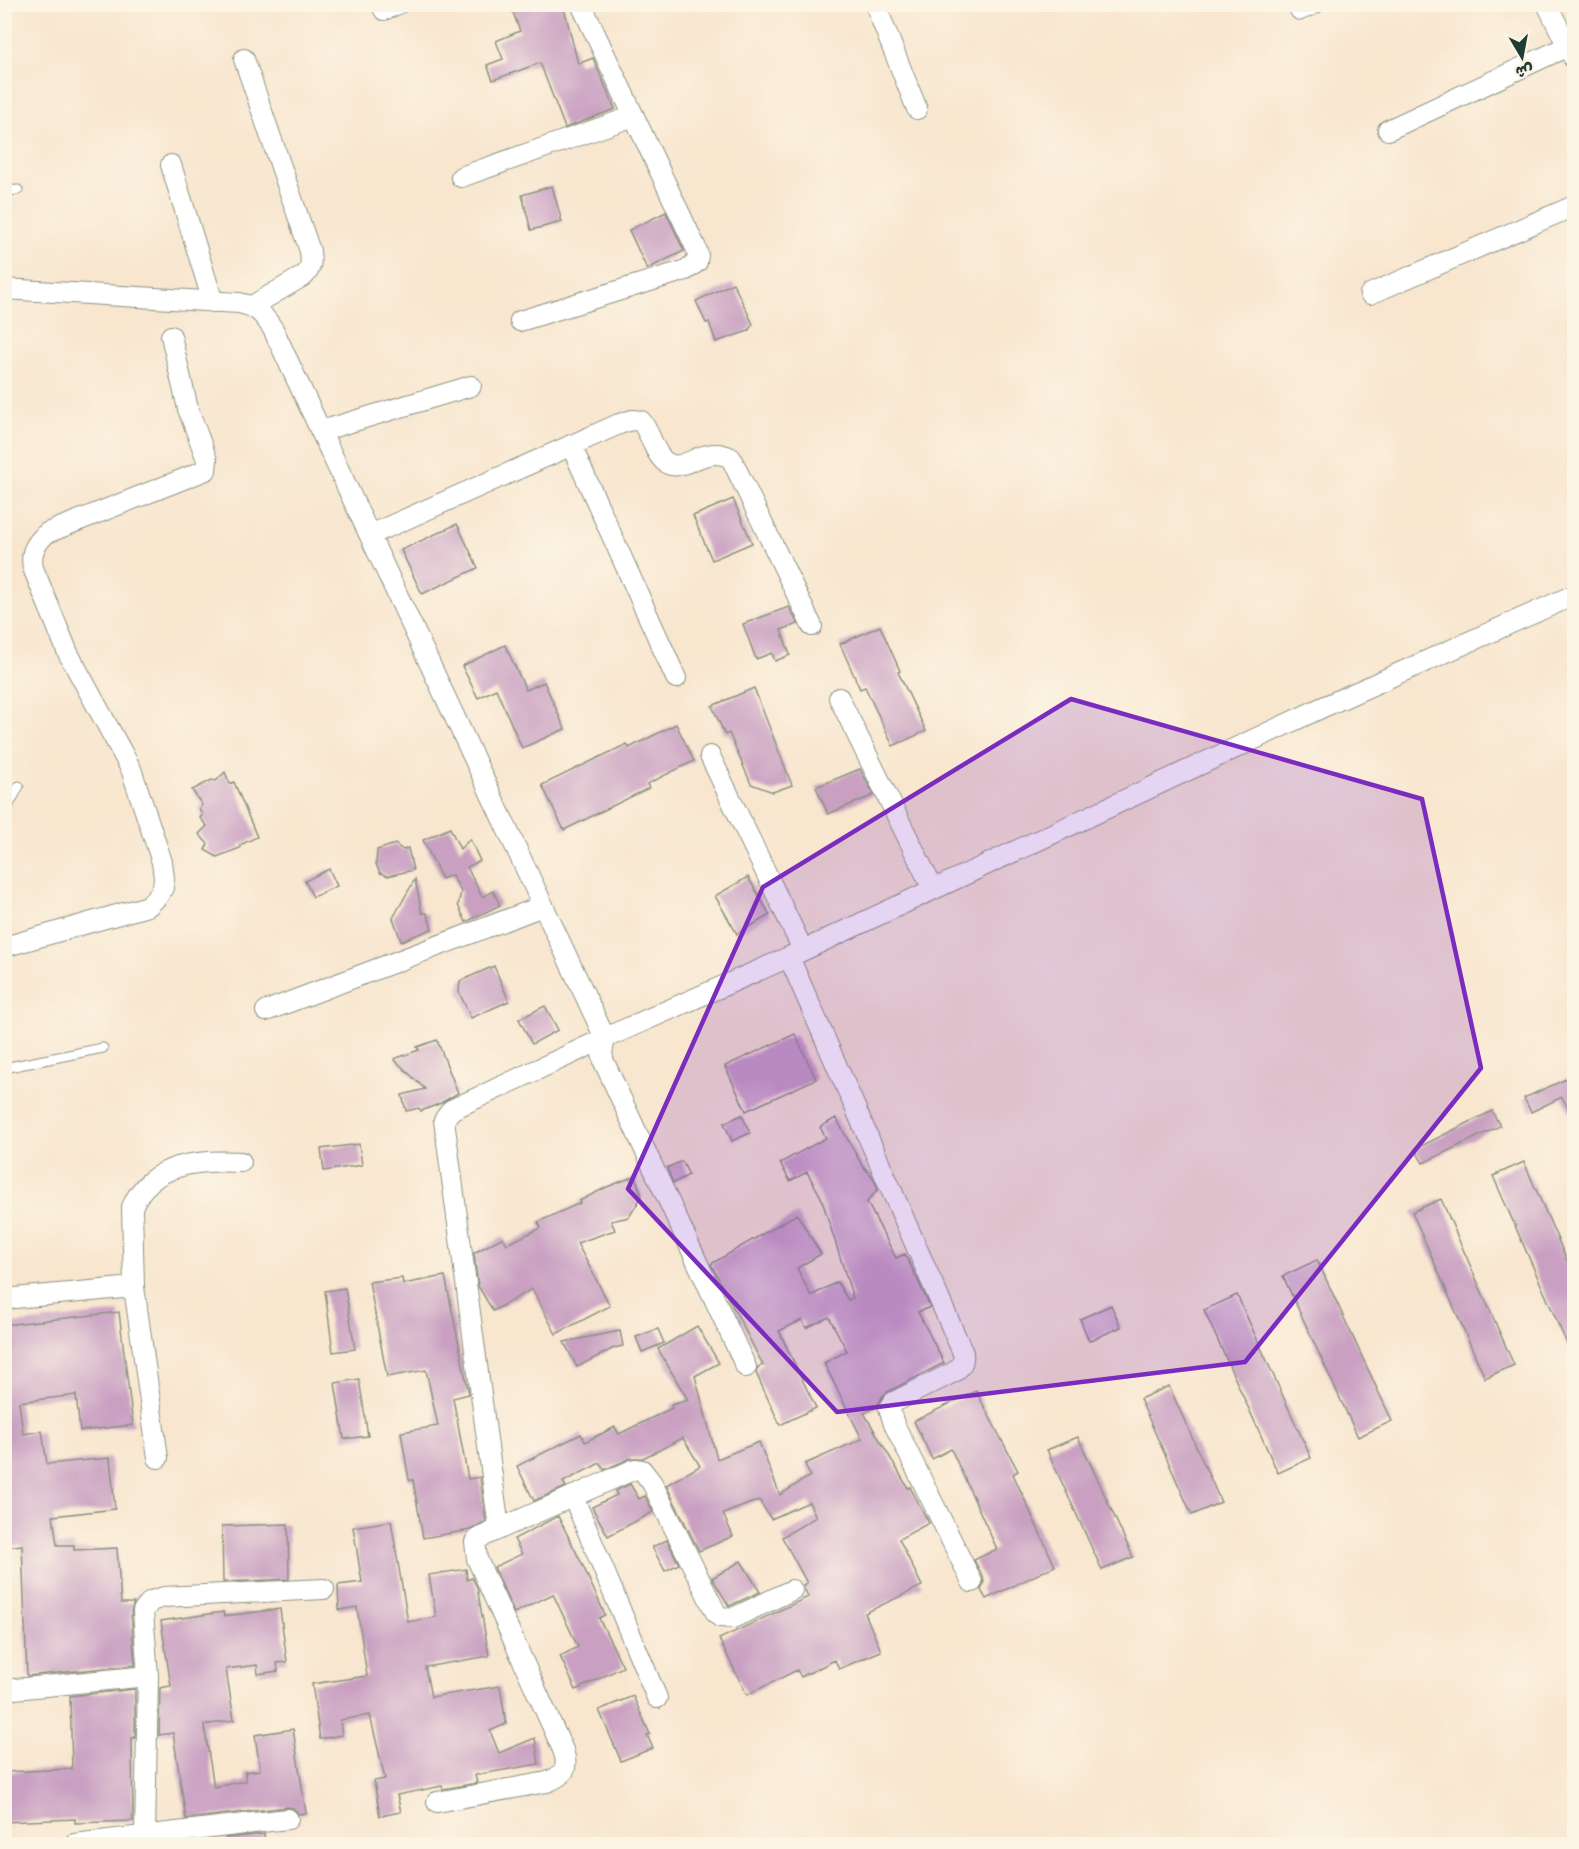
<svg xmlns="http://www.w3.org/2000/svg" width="1579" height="1849" viewBox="0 0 1579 1849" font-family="'Indie Flower','Playpen Sans Arabic',sans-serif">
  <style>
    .building { fill: #c9a0c2 }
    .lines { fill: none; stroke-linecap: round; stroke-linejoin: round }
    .lane-casing { stroke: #8c9282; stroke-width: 11 }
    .street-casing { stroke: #8c9282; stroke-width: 22 }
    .lane { stroke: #fff; stroke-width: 9 }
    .street { stroke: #fff; stroke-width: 20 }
    .marked { fill: #7b2cbf; fill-opacity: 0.2; stroke: #7b2cbf; stroke-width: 4.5; stroke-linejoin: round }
  </style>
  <rect width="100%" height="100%" fill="#fcf5e5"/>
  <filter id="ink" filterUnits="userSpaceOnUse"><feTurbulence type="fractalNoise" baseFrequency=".0167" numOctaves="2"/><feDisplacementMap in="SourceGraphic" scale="12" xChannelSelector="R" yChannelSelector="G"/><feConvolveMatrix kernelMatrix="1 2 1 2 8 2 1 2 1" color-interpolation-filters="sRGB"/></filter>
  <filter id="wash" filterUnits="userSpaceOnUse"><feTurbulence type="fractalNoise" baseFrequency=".008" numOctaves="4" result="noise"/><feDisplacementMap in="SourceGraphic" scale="24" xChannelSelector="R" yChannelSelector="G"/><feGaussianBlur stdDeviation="1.35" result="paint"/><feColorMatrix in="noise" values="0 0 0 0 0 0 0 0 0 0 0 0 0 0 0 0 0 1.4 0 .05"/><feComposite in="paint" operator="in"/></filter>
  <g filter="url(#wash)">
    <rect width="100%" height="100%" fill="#f8e6cf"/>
    <g id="blocks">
      <g class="building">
        <path d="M 510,4 L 563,4 L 578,64 L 593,58 L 615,109 L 565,128 L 540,63 L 493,80 L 487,65 L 503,59 L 496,41 L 520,31 Z"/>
        <path d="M 552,186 L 562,222 L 531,230 L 522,195 Z"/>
        <path d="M 666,212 L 684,251 L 647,269 L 629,230 Z"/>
        <path d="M 733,283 L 753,324 L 748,331 L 716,342 L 709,322 L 706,323 L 696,301 Z"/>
        <path d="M 733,499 L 752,543 L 712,560 L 693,516 Z"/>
        <path d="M 457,524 L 478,568 L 422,594 L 401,550 Z"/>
        <path d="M 789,607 L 798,624 L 781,630 L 790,655 L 775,661 L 772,653 L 756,659 L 743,624 Z"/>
        <path d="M 880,626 L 900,671 L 898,672 L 926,731 L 893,746 L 865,687 L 860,689 L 840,644 Z"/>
        <path d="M 505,645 L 526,690 L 544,682 L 565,729 L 522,748 L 496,689 L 478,698 L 462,666 Z"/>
        <path d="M 754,688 L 792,785 L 773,792 L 751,784 L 729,733 L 725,735 L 712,706 Z"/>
        <path d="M 676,724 L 694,761 L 647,784 L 649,788 L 564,830 L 542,785 L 627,744 L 629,748 Z"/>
        <path d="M 860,769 L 874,795 L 828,814 L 816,787 Z"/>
        <path d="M 225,772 L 230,784 L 234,782 L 257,837 L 240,845 L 240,848 L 217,857 L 205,850 L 208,844 L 199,834 L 207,826 L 200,818 L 202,815 L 199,808 L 202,805 L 192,790 L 212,780 L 216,781 Z"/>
        <path d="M 450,828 L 460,849 L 470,839 L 480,861 L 467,867 L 482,897 L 493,891 L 500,905 L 466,922 L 458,905 L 461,892 L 452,875 L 442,879 L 423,840 Z"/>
        <path d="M 395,844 L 403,850 L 408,848 L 413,870 L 388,876 L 380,873 L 376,864 L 377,850 Z"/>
        <path d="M 329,869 L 337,886 L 313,897 L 305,881 Z"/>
        <path d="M 748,877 L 770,915 L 737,934 L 715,896 Z"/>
        <path d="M 415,879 L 422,913 L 427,913 L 432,929 L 401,941 L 393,918 Z"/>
        <path d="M 494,966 L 509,1001 L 471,1018 L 459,992 L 460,981 Z"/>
        <path d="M 545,1006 L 558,1030 L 532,1044 L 519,1019 Z"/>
        <path d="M 795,1034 L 816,1079 L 746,1111 L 725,1066 Z"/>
        <path d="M 437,1040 L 458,1093 L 441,1103 L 421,1111 L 419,1108 L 406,1111 L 402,1095 L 425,1089 L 394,1059 L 419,1050 L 417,1047 Z"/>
        <path d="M 1575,1075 L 1575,1122 L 1562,1097 L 1531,1112 L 1524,1098 Z"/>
        <path d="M 1492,1111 L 1500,1126 L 1423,1163 L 1415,1149 Z"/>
        <path d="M 742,1115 L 750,1133 L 732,1141 L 724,1123 Z"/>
        <path d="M 836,1118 L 862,1165 L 872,1176 L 878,1189 L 867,1202 L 896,1258 L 905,1254 L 920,1285 L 930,1307 L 918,1312 L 944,1363 L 887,1392 L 882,1397 L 877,1407 L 864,1413 L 908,1488 L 910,1487 L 929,1523 L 899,1539 L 922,1586 L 865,1613 L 881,1651 L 839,1669 L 835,1660 L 801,1677 L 797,1670 L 747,1695 L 719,1639 L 808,1597 L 803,1585 L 807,1583 L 782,1537 L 816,1517 L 809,1502 L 771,1519 L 759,1500 L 723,1514 L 733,1536 L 699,1551 L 666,1485 L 700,1466 L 683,1438 L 643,1458 L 631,1458 L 604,1470 L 600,1463 L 563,1482 L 566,1487 L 534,1501 L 517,1466 L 581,1434 L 585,1442 L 615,1427 L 619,1434 L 672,1408 L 671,1405 L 688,1400 L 658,1349 L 697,1326 L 719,1363 L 695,1376 L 717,1459 L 759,1442 L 780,1495 L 810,1476 L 805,1464 L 862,1439 L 824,1363 L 847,1351 L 829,1317 L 806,1328 L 802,1320 L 779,1331 L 816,1408 L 780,1425 L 756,1373 L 758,1367 L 763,1365 L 711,1264 L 797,1214 L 821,1254 L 797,1268 L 811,1296 L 837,1282 L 848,1300 L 853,1298 L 821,1197 L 807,1172 L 790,1181 L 780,1163 L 826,1138 L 820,1127 Z"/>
        <path d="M 359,1144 L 362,1165 L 324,1171 L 321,1149 Z"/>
        <path d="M 682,1161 L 689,1175 L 673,1183 L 667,1168 Z"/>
        <path d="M 1524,1162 L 1575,1279 L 1575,1362 L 1493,1176 Z"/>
        <path d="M 635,1176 L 642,1196 L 629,1217 L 611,1221 L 615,1230 L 577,1243 L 610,1306 L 556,1334 L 532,1289 L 493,1311 L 478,1286 L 474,1253 L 503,1237 L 507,1244 L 541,1228 L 538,1222 L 580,1203 L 579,1201 L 607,1187 Z"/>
        <path d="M 1441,1199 L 1514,1365 L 1485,1378 L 1412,1212 Z"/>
        <path d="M 1317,1260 L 1392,1421 L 1358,1437 L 1283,1276 Z"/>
        <path d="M 445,1276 L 469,1394 L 453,1398 L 468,1479 L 480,1477 L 486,1522 L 470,1530 L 423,1538 L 413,1480 L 409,1480 L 401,1432 L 438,1426 L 426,1370 L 387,1377 L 369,1282 L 402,1278 L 403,1284 Z"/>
        <path d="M 345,1288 L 355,1349 L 333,1352 L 325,1291 Z"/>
        <path d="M 1237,1295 L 1311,1458 L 1278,1473 L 1204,1310 Z"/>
        <path d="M 1111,1305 L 1121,1327 L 1089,1341 L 1080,1319 Z"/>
        <path d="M 119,1312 L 133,1425 L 80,1431 L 76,1395 L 19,1402 L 23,1434 L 42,1431 L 47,1464 L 110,1458 L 115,1509 L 53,1516 L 57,1545 L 74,1545 L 74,1550 L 117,1548 L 121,1603 L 134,1603 L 131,1612 L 135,1665 L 27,1676 L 22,1545 L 4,1547 L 4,1325 Z"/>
        <path d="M 658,1329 L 664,1343 L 642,1352 L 636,1337 Z"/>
        <path d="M 620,1331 L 623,1346 L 614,1348 L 577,1367 L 564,1342 Z"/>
        <path d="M 359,1379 L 368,1436 L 344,1439 L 335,1383 Z"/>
        <path d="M 1169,1386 L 1221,1502 L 1192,1515 L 1140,1399 Z"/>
        <path d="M 976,1391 L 1018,1471 L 1013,1474 L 1055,1566 L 986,1599 L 981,1590 L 984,1583 L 983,1577 L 974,1560 L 997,1549 L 951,1449 L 932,1459 L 914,1421 Z"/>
        <path d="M 1078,1437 L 1133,1557 L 1102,1570 L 1047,1450 Z"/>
        <path d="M 630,1484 L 639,1499 L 645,1496 L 653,1512 L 608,1536 L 592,1507 L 617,1495 L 615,1491 Z"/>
        <path d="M 558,1516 L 583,1566 L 605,1615 L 599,1618 L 623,1667 L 576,1690 L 560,1656 L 578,1647 L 553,1594 L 514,1613 L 494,1567 L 522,1554 L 514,1539 Z"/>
        <path d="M 391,1521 L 408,1622 L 436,1617 L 429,1575 L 466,1569 L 467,1580 L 472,1578 L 477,1587 L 489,1656 L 425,1667 L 431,1697 L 500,1686 L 506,1724 L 490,1731 L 499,1753 L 535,1738 L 539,1764 L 475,1775 L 477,1783 L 443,1789 L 442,1786 L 397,1795 L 401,1812 L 380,1816 L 374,1781 L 385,1779 L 370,1715 L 340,1720 L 342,1735 L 320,1739 L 312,1684 L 367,1676 L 357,1607 L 339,1610 L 338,1585 L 362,1582 L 353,1527 Z"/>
        <path d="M 288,1524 L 289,1579 L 223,1582 L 222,1526 Z"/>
        <path d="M 667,1540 L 679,1564 L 665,1571 L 652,1547 Z"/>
        <path d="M 741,1561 L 760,1592 L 729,1606 L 712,1578 Z"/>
        <path d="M 280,1609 L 287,1662 L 277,1663 L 278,1671 L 258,1674 L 257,1665 L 226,1669 L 234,1720 L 204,1725 L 214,1787 L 246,1781 L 245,1772 L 260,1770 L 255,1735 L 293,1729 L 306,1813 L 299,1814 L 293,1808 L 287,1807 L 186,1819 L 173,1733 L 159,1735 L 160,1688 L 171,1686 L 161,1621 L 223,1612 L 224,1616 Z"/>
        <path d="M 135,1689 L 135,1738 L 132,1738 L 133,1821 L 75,1823 L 75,1819 L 4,1822 L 4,1772 L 72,1769 L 70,1696 Z"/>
        <path d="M 633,1696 L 650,1734 L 647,1735 L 653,1748 L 621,1761 L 599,1710 Z"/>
        <path d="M 264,1834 L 265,1845 L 227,1845 L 226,1838 Z"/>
      </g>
    </g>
  </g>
  <g filter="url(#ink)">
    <use href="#blocks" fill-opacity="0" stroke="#8c9282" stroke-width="1.5"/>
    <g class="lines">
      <defs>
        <g id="lane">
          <path d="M 4,191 L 18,190"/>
          <path d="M 4,814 L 19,786"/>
          <path d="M 4,1068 L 103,1048"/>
        </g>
        <g id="street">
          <path d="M 875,4 L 917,109"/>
          <path d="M 1547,4 L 1574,59"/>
          <path d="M 384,10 L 398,4"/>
          <path d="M 1300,10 L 1314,4"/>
          <path d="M 244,59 L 310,251 C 311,261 312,267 305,275 L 252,306"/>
          <path d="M 1388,130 L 1568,46"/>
          <path d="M 171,165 L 213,302"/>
          <path d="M 461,177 L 634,116"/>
          <path d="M 4,289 L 239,303 C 258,307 262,313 273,329 L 605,1038 L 602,1054 L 604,1062 L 746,1367"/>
          <path d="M 1370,294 L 1574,206"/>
          <path d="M 520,321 L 686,270 L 697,262 L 698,255 L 696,248 L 581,4"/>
          <path d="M 321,431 L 471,386"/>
          <path d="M 571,445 L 676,678"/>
          <path d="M 370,535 L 619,424 L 632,420 L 641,421 C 651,433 653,451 664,461 C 677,473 694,457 708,455 C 716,453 723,454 731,458 L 812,626"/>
          <path d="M 839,698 L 933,889"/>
          <path d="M 710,756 L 803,950"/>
          <path d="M 4,947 L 148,906 L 158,896 L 163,888 L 164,878 L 162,862 L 131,769 L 68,653 L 33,568 C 30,552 35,544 47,533 L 206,470 L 207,460 L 188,409 L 171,336"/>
          <path d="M 789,957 L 963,1353 C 964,1362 962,1366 954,1372 L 892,1403 L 889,1408 L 894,1424 L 972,1582"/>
          <path d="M 266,1011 L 543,906"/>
          <path d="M 4,1299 L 134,1287"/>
          <path d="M 158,1458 L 134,1287 L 132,1207 C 151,1162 200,1160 241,1162"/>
          <path d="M 573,1496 L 657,1698"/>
          <path d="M 499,1528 L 444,1120 L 451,1110 L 605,1038 L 789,957 L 1321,708 L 1574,595"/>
          <path d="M 4,1690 L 148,1676"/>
          <path d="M 437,1802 L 547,1782 C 565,1775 569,1769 563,1750 L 477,1559 L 475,1542 L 479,1538 L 635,1469 L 642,1470 L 652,1483 L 716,1613 L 720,1617 L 733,1618 L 792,1590"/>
          <path d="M 145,1836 L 148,1676 L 143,1611 L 151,1601 L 164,1597 L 324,1589"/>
          <path d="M 74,1844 L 288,1819"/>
        </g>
      </defs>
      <use href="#lane" class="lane-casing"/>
      <use href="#street" class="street-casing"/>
      <use href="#lane" class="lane"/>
      <use href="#street" class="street"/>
    </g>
  </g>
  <path class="marked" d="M 1071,699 L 1422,799 L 1481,1068 L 1245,1362 L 837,1412 L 628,1189 L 763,887 Z"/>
  <rect width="1579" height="1849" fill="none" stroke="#fcf5e5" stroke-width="24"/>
  <g transform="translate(1522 57) rotate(170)" stroke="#fcf5e5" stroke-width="4.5" paint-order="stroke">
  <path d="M0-4.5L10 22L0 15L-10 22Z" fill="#1f3d34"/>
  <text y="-9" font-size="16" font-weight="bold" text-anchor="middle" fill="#1f3d34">ش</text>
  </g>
</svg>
